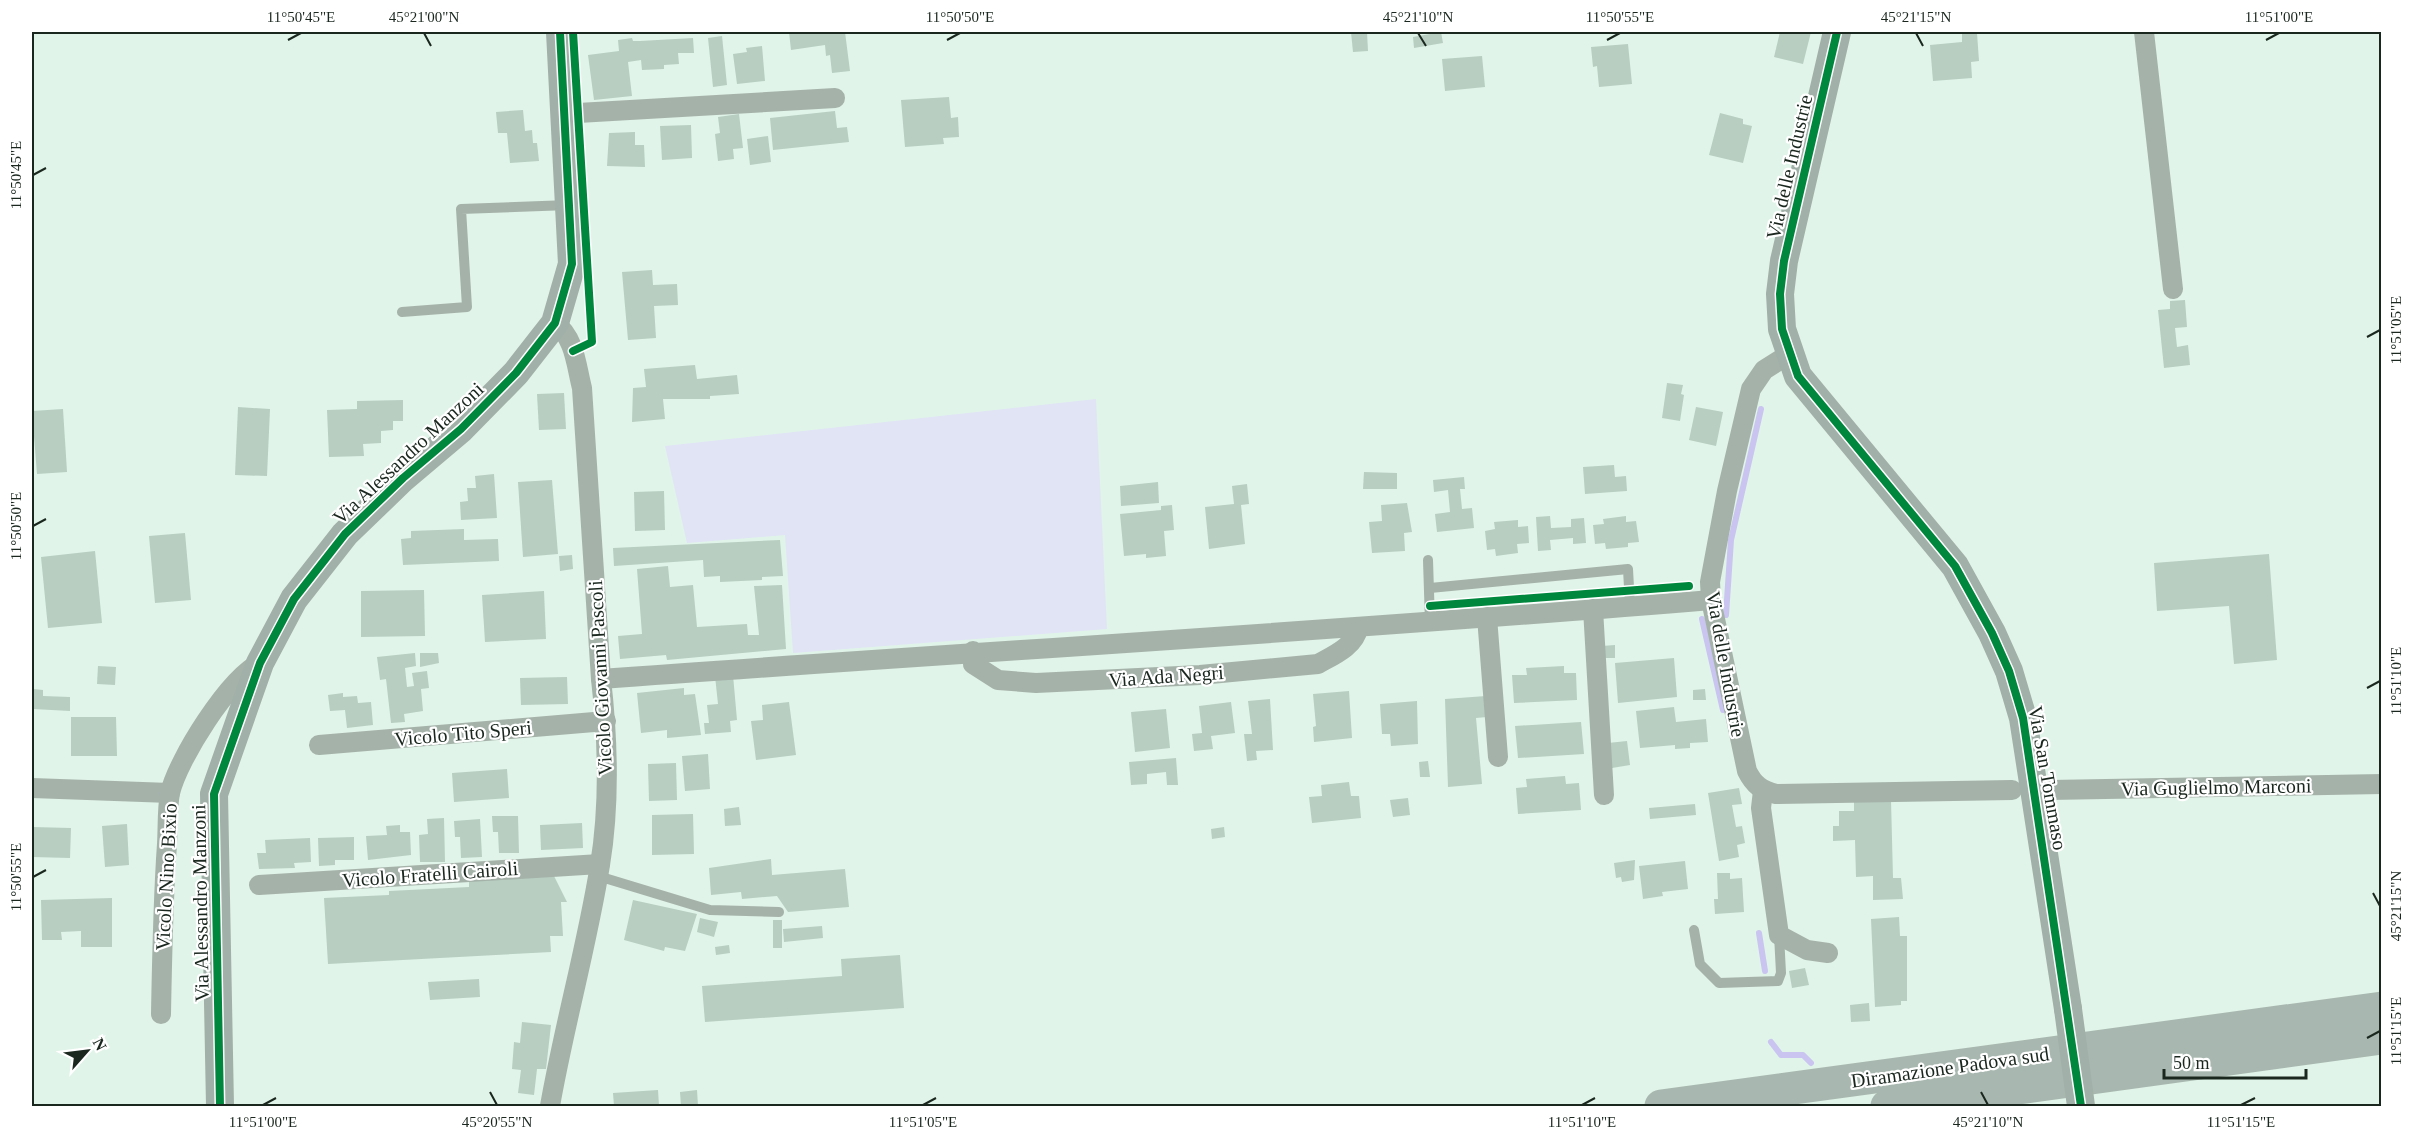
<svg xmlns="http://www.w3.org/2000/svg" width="2413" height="1138" viewBox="0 0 2413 1138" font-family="'Times New Roman',serif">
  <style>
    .green { fill: #e0e4f5 }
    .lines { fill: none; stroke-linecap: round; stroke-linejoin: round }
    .stream { stroke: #c9c5f0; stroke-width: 6 }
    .building { fill: #b7cec1 }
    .lane { stroke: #a5b2aa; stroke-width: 10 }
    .street { stroke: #a5b2aa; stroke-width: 20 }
    .secondary { stroke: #a1b0a8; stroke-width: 28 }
    .highway { stroke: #a8b8b0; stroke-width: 33 }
    .secondary-bridge { stroke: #a1b0a8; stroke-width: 28 }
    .cycleway-casing { stroke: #fff; stroke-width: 11 }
    .cycleway { stroke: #00873e; stroke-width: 8 }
    .ticks { fill: none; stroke: #1a271f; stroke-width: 2 }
    .labels { text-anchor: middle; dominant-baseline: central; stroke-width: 4.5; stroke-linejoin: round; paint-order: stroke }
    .street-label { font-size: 20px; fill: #1a271f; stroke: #fff }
    .neatline { fill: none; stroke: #1a271f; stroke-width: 2 }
    .ticks-label { font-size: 15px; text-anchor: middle; fill: #1a271f }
  </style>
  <rect width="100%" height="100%" fill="#e1f4e9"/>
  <path class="green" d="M 1096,399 L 1107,629 L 793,653 L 785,535 L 687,543 L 665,446 Z"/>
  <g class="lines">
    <g class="stream">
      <path d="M 1726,615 L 1731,540 L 1761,409"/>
      <path d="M 1702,619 L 1723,710"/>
      <path d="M 1759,933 L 1765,971"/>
      <path d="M 1771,1042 L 1781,1055 L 1803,1055 L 1811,1063"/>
    </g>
  </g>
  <g class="building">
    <path d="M 789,32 L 845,32 L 850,71 L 832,73 L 830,55 L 826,56 L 825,45 L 791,50 Z"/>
    <path d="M 1351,32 L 1367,32 L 1368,51 L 1353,52 Z"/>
    <path d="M 1441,32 L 1443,43 L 1414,48 L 1413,37 Z"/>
    <path d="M 1780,32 L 1811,32 L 1803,64 L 1774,57 Z"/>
    <path d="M 1977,33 L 1979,61 L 1971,62 L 1972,78 L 1933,81 L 1930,45 L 1962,42 L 1962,34 Z"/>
    <path d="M 722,36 L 727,85 L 713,87 L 708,38 Z"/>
    <path d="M 632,38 L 633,41 L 640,41 L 693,38 L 694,53 L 678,53 L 679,64 L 664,65 L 664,69 L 642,70 L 641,60 L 628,62 L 632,96 L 594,100 L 588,55 L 619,51 L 618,40 Z"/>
    <path d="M 1628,44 L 1632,84 L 1599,87 L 1597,66 L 1593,67 L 1591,47 Z"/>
    <path d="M 762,46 L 765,81 L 737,84 L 733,54 L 747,52 L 746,48 Z"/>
    <path d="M 1482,56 L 1485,87 L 1445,91 L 1442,59 Z"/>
    <path d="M 949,97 L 951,118 L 958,117 L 959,137 L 943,138 L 944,144 L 905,147 L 901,100 Z"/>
    <path d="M 523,110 L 525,131 L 532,130 L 533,143 L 537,143 L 539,161 L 510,163 L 507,133 L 498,133 L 496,112 Z"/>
    <path d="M 835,111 L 837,128 L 847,127 L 849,142 L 773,150 L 770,118 Z"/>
    <path d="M 1720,113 L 1743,119 L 1743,124 L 1752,126 L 1743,163 L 1709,155 Z"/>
    <path d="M 739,114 L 743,148 L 733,149 L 734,159 L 718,161 L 715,134 L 720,133 L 718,117 Z"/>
    <path d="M 691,125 L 692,158 L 662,160 L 660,126 Z"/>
    <path d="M 635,132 L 635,145 L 644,145 L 645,167 L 607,166 L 609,133 Z"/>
    <path d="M 768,136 L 771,162 L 750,165 L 747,139 Z"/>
    <path d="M 652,270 L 653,285 L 677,284 L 678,305 L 654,306 L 656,338 L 628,340 L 622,272 Z"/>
    <path d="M 2185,300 L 2187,327 L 2175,328 L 2177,347 L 2188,345 L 2190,365 L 2164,368 L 2158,310 L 2170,309 L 2170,301 Z"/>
    <path d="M 695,365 L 697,379 L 737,375 L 739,394 L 710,396 L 710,399 L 663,399 L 665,419 L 632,422 L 633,388 L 646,387 L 644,369 Z"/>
    <path d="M 1667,383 L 1683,385 L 1681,394 L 1684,395 L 1680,421 L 1662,418 Z"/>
    <path d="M 564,393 L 566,429 L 539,430 L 537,394 Z"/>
    <path d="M 403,400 L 403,421 L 393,421 L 393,430 L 381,431 L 381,443 L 363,444 L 364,456 L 329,457 L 327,410 L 357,409 L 357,401 Z"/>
    <path d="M 238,407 L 270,409 L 267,476 L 235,475 Z"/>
    <path d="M 1696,407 L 1723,412 L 1716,446 L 1689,440 Z"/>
    <path d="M 63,409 L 67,472 L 37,474 L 32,411 Z"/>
    <path d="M 1614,465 L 1615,477 L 1626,476 L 1627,491 L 1585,494 L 1583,467 Z"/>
    <path d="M 1364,472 L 1397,473 L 1397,489 L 1363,489 Z"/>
    <path d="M 494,474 L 497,518 L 461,520 L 460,502 L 468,501 L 467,488 L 476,488 L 475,476 Z"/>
    <path d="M 1464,477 L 1465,489 L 1460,489 L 1462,509 L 1472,508 L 1474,528 L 1437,532 L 1435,514 L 1450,512 L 1448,490 L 1434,492 L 1433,480 Z"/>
    <path d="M 552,480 L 558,554 L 523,557 L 518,482 Z"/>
    <path d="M 1158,482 L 1159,503 L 1121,506 L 1120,486 Z"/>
    <path d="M 1247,484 L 1249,504 L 1241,505 L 1245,544 L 1209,549 L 1205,507 L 1234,504 L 1232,486 Z"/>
    <path d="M 664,491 L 665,530 L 635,531 L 634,492 Z"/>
    <path d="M 1407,503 L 1412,532 L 1404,533 L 1405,551 L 1372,553 L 1369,522 L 1382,521 L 1381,505 Z"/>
    <path d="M 1172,505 L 1174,530 L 1164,531 L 1166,556 L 1146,558 L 1146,554 L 1124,556 L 1120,514 L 1161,510 L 1161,506 Z"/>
    <path d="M 1550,516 L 1551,528 L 1571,527 L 1571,519 L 1584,518 L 1586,543 L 1573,544 L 1573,538 L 1550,540 L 1551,550 L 1538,551 L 1536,517 Z"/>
    <path d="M 1626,516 L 1626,522 L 1636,521 L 1639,542 L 1628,543 L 1628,547 L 1606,549 L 1605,543 L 1595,544 L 1593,525 L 1604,524 L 1603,519 Z"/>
    <path d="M 1518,520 L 1518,527 L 1528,526 L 1529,543 L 1517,544 L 1518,553 L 1496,556 L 1495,549 L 1487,550 L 1485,531 L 1495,529 L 1494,522 Z"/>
    <path d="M 464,529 L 464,540 L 498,539 L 499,561 L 403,565 L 401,539 L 411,538 L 411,531 Z"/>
    <path d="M 185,533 L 191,600 L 155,603 L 149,536 Z"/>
    <path d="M 780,540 L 783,576 L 762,577 L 762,580 L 720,582 L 720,576 L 704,577 L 703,560 L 614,566 L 613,548 Z"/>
    <path d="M 95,551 L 102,623 L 48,628 L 41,557 Z"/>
    <path d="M 2269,554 L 2277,660 L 2234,664 L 2229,606 L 2157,611 L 2154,563 Z"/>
    <path d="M 572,555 L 573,569 L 560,571 L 559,556 Z"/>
    <path d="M 668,566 L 670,587 L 693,585 L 697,627 L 747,624 L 748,635 L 759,635 L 754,586 L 782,585 L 786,649 L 667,660 L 666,655 L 620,659 L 618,636 L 642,634 L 637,569 Z"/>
    <path d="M 424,590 L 425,636 L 361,637 L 361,591 Z"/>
    <path d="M 544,591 L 546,639 L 485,642 L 482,595 Z"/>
    <path d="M 1615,645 L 1615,658 L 1603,658 L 1602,646 Z"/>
    <path d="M 415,653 L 416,666 L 405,668 L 407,687 L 414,686 L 412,673 L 427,671 L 429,688 L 421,689 L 423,711 L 404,714 L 405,722 L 391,723 L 386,679 L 380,680 L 377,657 Z"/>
    <path d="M 420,653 L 438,653 L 439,663 L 420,667 Z"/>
    <path d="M 1674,658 L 1677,697 L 1618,703 L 1615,663 Z"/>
    <path d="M 98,666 L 116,667 L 115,685 L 97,684 Z"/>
    <path d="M 1564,666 L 1564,673 L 1576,673 L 1577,700 L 1514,703 L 1512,675 L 1527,675 L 1526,668 Z"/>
    <path d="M 733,675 L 737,720 L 730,721 L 731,732 L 705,734 L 704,723 L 709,723 L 707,705 L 718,704 L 715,676 Z"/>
    <path d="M 567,677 L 568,704 L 521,705 L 520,678 Z"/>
    <path d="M 684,688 L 684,695 L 695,694 L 701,735 L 667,738 L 667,730 L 641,733 L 637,693 Z"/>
    <path d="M 33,689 L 43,690 L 43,696 L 70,697 L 70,711 L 33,709 Z"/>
    <path d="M 1705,689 L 1706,700 L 1693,700 L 1693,690 Z"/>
    <path d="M 1349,691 L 1352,738 L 1314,742 L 1313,727 L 1316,726 L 1313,694 Z"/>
    <path d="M 343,693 L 343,697 L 357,696 L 358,703 L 371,702 L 373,725 L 347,728 L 345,710 L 330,711 L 328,695 Z"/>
    <path d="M 1486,696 L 1487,717 L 1476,718 L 1482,784 L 1448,787 L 1445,699 Z"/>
    <path d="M 1270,699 L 1273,750 L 1256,751 L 1257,760 L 1247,761 L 1244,734 L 1252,734 L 1248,701 Z"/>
    <path d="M 1417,701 L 1418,744 L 1391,746 L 1390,734 L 1382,734 L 1380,704 Z"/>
    <path d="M 789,702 L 796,755 L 756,760 L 751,721 L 763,720 L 762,705 Z"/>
    <path d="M 1231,702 L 1235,733 L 1211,736 L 1213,749 L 1194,751 L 1192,734 L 1202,733 L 1199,706 Z"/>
    <path d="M 1674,707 L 1676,722 L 1706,719 L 1708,742 L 1690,743 L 1690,748 L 1675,749 L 1675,745 L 1640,748 L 1636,711 Z"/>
    <path d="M 1166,709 L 1170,748 L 1135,752 L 1131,712 Z"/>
    <path d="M 71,717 L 116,717 L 117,756 L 71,756 Z"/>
    <path d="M 1581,722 L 1584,754 L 1518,758 L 1515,726 Z"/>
    <path d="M 1627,741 L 1630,765 L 1612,768 L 1608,743 Z"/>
    <path d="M 708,754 L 710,789 L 685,791 L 682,756 Z"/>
    <path d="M 1176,758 L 1178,785 L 1167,785 L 1166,772 L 1147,774 L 1147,784 L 1131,785 L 1129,762 Z"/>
    <path d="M 1428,761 L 1430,777 L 1420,777 L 1419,762 Z"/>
    <path d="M 676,763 L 677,800 L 649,801 L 648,764 Z"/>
    <path d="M 507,769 L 509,798 L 454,802 L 452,773 Z"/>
    <path d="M 1565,776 L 1566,784 L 1579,783 L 1581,810 L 1518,814 L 1516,788 L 1527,787 L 1526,779 Z"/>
    <path d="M 1349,782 L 1351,796 L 1359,796 L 1361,818 L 1312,823 L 1309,797 L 1322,796 L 1321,785 Z"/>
    <path d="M 1739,788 L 1742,804 L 1732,805 L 1736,827 L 1742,826 L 1745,843 L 1737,845 L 1739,857 L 1719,861 L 1708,793 Z"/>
    <path d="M 1408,798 L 1410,815 L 1393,817 L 1390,800 Z"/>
    <path d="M 1891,800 L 1893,878 L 1901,878 L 1903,899 L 1873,900 L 1873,876 L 1856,877 L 1855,840 L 1833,841 L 1833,826 L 1839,826 L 1839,811 L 1854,811 L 1854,801 Z"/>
    <path d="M 1695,804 L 1696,815 L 1650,819 L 1649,808 Z"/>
    <path d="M 739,807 L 741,825 L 725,826 L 724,809 Z"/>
    <path d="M 693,814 L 694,854 L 652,855 L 652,815 Z"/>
    <path d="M 492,816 L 518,816 L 519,853 L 499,853 L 498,832 L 493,832 Z"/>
    <path d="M 444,818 L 445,862 L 420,862 L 419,835 L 428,834 L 427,819 Z"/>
    <path d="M 480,819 L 482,857 L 461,858 L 460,837 L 455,837 L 454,821 Z"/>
    <path d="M 582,823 L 583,848 L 541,850 L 540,825 Z"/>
    <path d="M 127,824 L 129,865 L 105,867 L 102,826 Z"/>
    <path d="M 400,825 L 400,832 L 410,832 L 411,855 L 368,860 L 366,836 L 387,835 L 386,826 Z"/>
    <path d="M 32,827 L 71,828 L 70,858 L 32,857 Z"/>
    <path d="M 1224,827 L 1225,837 L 1212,839 L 1211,829 Z"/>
    <path d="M 354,837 L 354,860 L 335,860 L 335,865 L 319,866 L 318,838 Z"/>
    <path d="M 310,838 L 311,862 L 294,863 L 295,868 L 259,869 L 257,853 L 266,853 L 265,840 Z"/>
    <path d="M 771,859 L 772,875 L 845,869 L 849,907 L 788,912 L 777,896 L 742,899 L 741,892 L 711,895 L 709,868 Z"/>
    <path d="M 1635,860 L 1634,880 L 1622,882 L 1621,877 L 1616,878 L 1614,863 Z"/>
    <path d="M 1685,861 L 1688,889 L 1662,892 L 1663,896 L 1643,899 L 1639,866 Z"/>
    <path d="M 1717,873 L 1730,873 L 1730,879 L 1742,878 L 1744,912 L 1715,914 L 1714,899 L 1718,899 Z"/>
    <path d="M 554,876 L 567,902 L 561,902 L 563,936 L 550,936 L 551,952 L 328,964 L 324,898 L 389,895 L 389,891 L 469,887 L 469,880 Z"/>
    <path d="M 112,898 L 112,947 L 81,947 L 81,931 L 61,932 L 62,940 L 42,940 L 41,900 Z"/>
    <path d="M 633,900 L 697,914 L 685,951 L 665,947 L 664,951 L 624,940 Z"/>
    <path d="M 1899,917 L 1900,936 L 1907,936 L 1907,1001 L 1901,1001 L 1901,1005 L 1875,1007 L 1871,919 Z"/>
    <path d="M 700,918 L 718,922 L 714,937 L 697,932 Z"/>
    <rect x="773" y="920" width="9" height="28"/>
    <path d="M 822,926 L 823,938 L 784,942 L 783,929 Z"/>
    <path d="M 729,945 L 730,953 L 716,955 L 715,947 Z"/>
    <path d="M 900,955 L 904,1008 L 705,1022 L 702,986 L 842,976 L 841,959 Z"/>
    <path d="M 1805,968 L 1809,985 L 1792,988 L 1789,971 Z"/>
    <path d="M 479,979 L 480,997 L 430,1000 L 428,982 Z"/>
    <path d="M 1869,1003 L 1870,1021 L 1851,1022 L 1850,1005 Z"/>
    <path d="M 522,1022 L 551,1025 L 546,1069 L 537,1069 L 534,1095 L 518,1093 L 521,1070 L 512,1069 L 514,1042 L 520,1043 Z"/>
    <path d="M 658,1090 L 659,1106 L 614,1106 L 613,1093 Z"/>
    <path d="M 697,1090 L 698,1106 L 681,1106 L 680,1092 Z"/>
  </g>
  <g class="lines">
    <g class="lane">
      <path d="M 402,312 L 467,307 L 461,209 L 569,205"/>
      <path d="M 1428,560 L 1430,623"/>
      <path d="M 1430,588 L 1628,569 L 1630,606"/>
      <path d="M 598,876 L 710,910 L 779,912"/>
      <path d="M 1694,930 L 1700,964 L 1719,983 L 1778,981 L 1781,973 L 1779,935"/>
    </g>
    <g class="street">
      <path d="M 2144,32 L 2173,289"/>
      <path d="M 565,116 L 578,113 L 835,98"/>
      <path d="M 1789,354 L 1764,370 L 1751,389 L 1727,491 L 1710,582 L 1711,600 L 1747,771 C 1754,785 1761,790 1776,794 L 2012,790"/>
      <path d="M 1593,609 L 1604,795"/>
      <path d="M 1487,617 L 1498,757"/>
      <path d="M 973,651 L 973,664 L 998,680 L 1036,683 L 1200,675 L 1318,664 C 1334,655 1355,646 1358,628"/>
      <path d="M 601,679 C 971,652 1341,631 1711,600"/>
      <path d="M 319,745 L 606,721"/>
      <path d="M 32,788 L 170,793"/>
      <path d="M 2050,790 L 2382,784"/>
      <path d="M 1763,791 L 1761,808 L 1779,935 L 1807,950 L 1828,953"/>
      <path d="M 259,885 L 600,864"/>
      <path d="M 161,1014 C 162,957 163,900 167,844 C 168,828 167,809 170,793 C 178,759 229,678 260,663"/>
      <path d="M 550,1106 C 564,1026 587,946 600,865 C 610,804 608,740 601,679 L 582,388 C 576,365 575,338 555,323"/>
    </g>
    <g class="secondary">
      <path d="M 1837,32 L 1784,261 L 1780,294 L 1782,329 L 1798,376 L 1955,566 L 1992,633 L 2009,671 L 2023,718 L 2068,1009"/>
      <path d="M 220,1106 L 214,794 L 260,663 L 294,599 L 345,534 L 403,478 L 461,429 L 516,373 L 555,323 L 572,264 L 560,32"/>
    </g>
    <g class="highway">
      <path d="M 1661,1106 L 2382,1008"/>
      <path d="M 1887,1106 L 2382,1038"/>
    </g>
    <path class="secondary-bridge" d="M 2068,1009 L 2081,1106"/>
    <defs>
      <g id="cycleway">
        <path d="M 573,32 L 592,342 L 573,351"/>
        <path d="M 1837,32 L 1784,261 L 1780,294 L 1782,329 L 1798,376 L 1955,566 L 1992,633 L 2009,671 L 2023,718 L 2081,1106"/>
        <path d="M 1430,606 L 1689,586"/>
        <path d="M 220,1106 L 214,794 L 260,663 L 294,599 L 345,534 L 403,478 L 461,429 L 516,373 L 555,323 L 572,264 L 560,32"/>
      </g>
    </defs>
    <use href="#cycleway" class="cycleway-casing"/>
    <use href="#cycleway" class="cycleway"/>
  </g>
  <path class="ticks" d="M 424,33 L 431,46M 1418,33 L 1426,46M 1916,33 L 1923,46M 288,40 L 301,33M 947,40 L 960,33M 1607,40 L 1620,33M 2266,40 L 2279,33M 33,175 L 46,168M 2367,337 L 2380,330M 33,526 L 46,519M 2367,688 L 2380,681M 33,877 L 46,870M 2373,893 L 2380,906M 2367,1038 L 2380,1031M 490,1092 L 497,1105M 1981,1092 L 1988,1105M 263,1105 L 276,1098M 923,1105 L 936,1098M 1582,1105 L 1595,1098M 2241,1105 L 2255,1098"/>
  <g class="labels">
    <g class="street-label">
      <text transform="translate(1789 167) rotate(-77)">Via delle Industrie</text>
      <text transform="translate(408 453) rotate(-43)">Via Alessandro Manzoni</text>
      <text transform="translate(1726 664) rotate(80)">Via delle Industrie</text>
      <text transform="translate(1166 676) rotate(-4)">Via Ada Negri</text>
      <text transform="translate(600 678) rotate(-93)">Vicolo Giovanni Pascoli</text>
      <text transform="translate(463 733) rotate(-5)">Vicolo Tito Speri</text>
      <text transform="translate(2048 778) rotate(80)">Via San Tommaso</text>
      <text transform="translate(2216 787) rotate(-1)">Via Guglielmo Marconi</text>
      <text transform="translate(430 874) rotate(-4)">Vicolo Fratelli Cairoli</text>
      <text transform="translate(166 877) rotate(-87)">Vicolo Nino Bixio</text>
      <text transform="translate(200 903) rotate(-91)">Via Alessandro Manzoni</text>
      <text transform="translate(1950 1067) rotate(-8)">Diramazione Padova sud</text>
    </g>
  </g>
  <rect width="2413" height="1138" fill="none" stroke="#ffffff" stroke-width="66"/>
  <g transform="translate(87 1051) rotate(62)" stroke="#ffffff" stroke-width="4.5" paint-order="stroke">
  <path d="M0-4.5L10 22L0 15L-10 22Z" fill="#1a271f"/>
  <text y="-9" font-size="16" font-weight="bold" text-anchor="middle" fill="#1a271f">N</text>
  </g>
  <path d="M2164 1069v9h142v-9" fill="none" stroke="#1a271f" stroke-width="3"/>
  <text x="2173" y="1069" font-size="18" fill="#1a271f" stroke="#ffffff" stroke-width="4.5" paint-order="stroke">50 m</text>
  <rect x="33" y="33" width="2347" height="1072" class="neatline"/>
  <g class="ticks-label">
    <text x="301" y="22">11°50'45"E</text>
    <text x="424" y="22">45°21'00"N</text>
    <text x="960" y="22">11°50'50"E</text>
    <text x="1418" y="22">45°21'10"N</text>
    <text x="1620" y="22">11°50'55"E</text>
    <text x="1916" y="22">45°21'15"N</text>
    <text x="2279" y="22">11°51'00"E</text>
    <text transform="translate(16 175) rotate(-90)" y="5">11°50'45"E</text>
    <text transform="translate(2396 330) rotate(-90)" y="5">11°51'05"E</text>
    <text transform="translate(16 526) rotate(-90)" y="5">11°50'50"E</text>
    <text transform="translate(2396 681) rotate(-90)" y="5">11°51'10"E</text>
    <text transform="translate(16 877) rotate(-90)" y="5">11°50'55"E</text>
    <text transform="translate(2396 906) rotate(-90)" y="5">45°21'15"N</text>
    <text transform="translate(2396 1031) rotate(-90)" y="5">11°51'15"E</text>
    <text x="263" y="1127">11°51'00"E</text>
    <text x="497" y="1127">45°20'55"N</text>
    <text x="923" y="1127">11°51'05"E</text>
    <text x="1582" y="1127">11°51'10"E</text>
    <text x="1988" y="1127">45°21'10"N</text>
    <text x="2241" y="1127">11°51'15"E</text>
  </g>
</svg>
